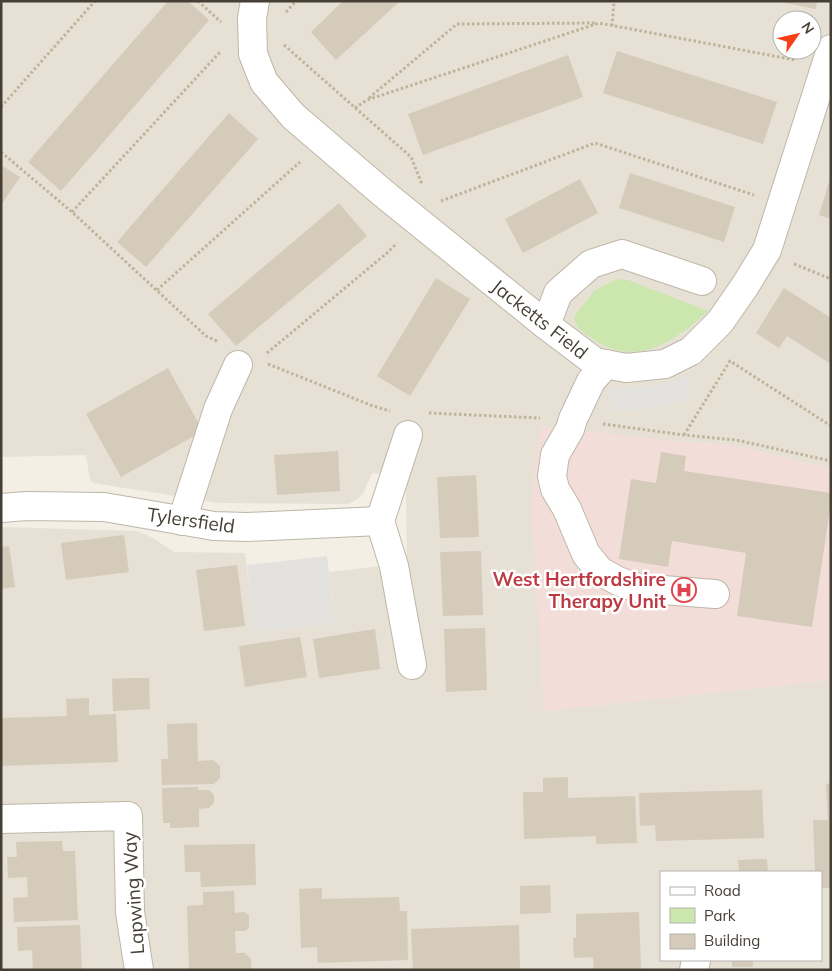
<svg xmlns="http://www.w3.org/2000/svg" width="832" height="971" viewBox="0 0 832 971" font-family="Mulish,sans-serif">
  <style>
    .residential { fill: #e6e1d4; fill-rule: evenodd }
    .medical { fill: #f3ddd9 }
    .green { fill: #cce7ae }
    .parking { fill: #e3e1de }
    .building { fill: #d4cbbb }
    .lines { fill: none; stroke-linecap: round; stroke-linejoin: round }
    .minor-casing { stroke: #beb7a8; stroke-width: 30 }
    .path { stroke: #bfb39a; stroke-width: 3; stroke-dasharray: 2.5 2.5; stroke-linecap: butt }
    .minor { stroke: #fff; stroke-width: 28 }
    .labels { text-anchor: middle; dominant-baseline: central; stroke-width: 5; stroke-linejoin: round; paint-order: stroke }
    .street-label { font-size: 19px; fill: #453f35; stroke: #fff }
    .health-label { font-size: 19px; font-weight: bold; fill: #be3a42; stroke: #fff; text-anchor: end }
  </style>
  <rect width="100%" height="100%" fill="#f3efe5"/>
  <path class="residential" d="M 1,1 L 831,1 L 831,469 L 733,445 L 683,442 L 544,711 L 831,680 L 831,970 L 1,970 L 1,527 L 137,531 L 153,538 L 174,552 L 245,553 L 255,632 L 335,622 L 329,572 L 407,563 L 406,474 L 372,473 L 363,494 L 356,500 L 348,504 L 220,503 L 93,483 L 90,480 L 86,455 L 1,457 ZM 782,20 L 812,20 L 812,50 L 782,50 ZM 661,872 L 821,872 L 821,960 L 661,960 Z"/>
  <path class="medical" d="M 540,426 L 683,442 L 733,445 L 831,469 L 831,680 L 544,711 L 531,500 Z"/>
  <path class="green" d="M 616,279 L 628,280 L 708,311 C 676,341 636,369 593,339 C 584,333 576,329 574,317 L 594,291 Z"/>
  <g class="parking">
    <path d="M 688,374 L 691,397 L 670,405 L 643,410 L 611,410 L 609,388 L 643,387 L 664,383 Z"/>
    <path d="M 327,556 L 335,623 L 254,632 L 247,565 Z"/>
  </g>
  <g class="building">
    <path d="M 168,1 L 188,1 L 209,20 L 61,191 L 28,162 Z"/>
    <path d="M 343,1 L 400,1 L 336,60 L 311,32 Z"/>
    <path d="M 776,1 L 817,1 L 816,9 Z"/>
    <path d="M 617,51 L 777,102 L 763,144 L 603,93 Z"/>
    <path d="M 568,55 L 583,97 L 423,155 L 408,114 Z"/>
    <path d="M 229,113 L 258,139 L 146,267 L 117,242 Z"/>
    <path d="M 1,165 L 20,177 L 1,205 Z"/>
    <path d="M 630,173 L 735,207 L 724,242 L 619,208 Z"/>
    <path d="M 580,179 L 598,213 L 523,253 L 505,219 Z"/>
    <path d="M 830,179 L 831,179 L 831,219 L 819,215 Z"/>
    <path d="M 339,203 L 367,236 L 236,346 L 208,314 Z"/>
    <path d="M 436,278 L 470,299 L 410,396 L 377,376 Z"/>
    <path d="M 784,288 L 831,318 L 831,364 L 787,336 L 779,348 L 756,333 Z"/>
    <path d="M 168,368 L 203,431 L 121,477 L 86,414 Z"/>
    <path d="M 338,451 L 340,491 L 277,495 L 274,455 Z"/>
    <path d="M 661,452 L 686,456 L 684,471 L 831,493 L 831,503 L 812,627 L 737,616 L 746,553 L 672,541 L 668,567 L 619,559 L 631,479 L 656,483 Z"/>
    <path d="M 476,475 L 479,537 L 440,538 L 437,477 Z"/>
    <path d="M 124,535 L 129,572 L 66,580 L 61,543 Z"/>
    <path d="M 9,546 L 15,587 L 1,589 L 1,547 Z"/>
    <path d="M 481,551 L 483,615 L 443,616 L 440,552 Z"/>
    <path d="M 237,565 L 245,626 L 204,631 L 196,570 Z"/>
    <path d="M 485,628 L 487,690 L 446,692 L 444,629 Z"/>
    <path d="M 375,629 L 380,669 L 319,678 L 313,639 Z"/>
    <path d="M 300,637 L 307,677 L 245,687 L 239,646 Z"/>
    <path d="M 130,678 L 149,678 L 150,709 L 113,711 L 112,679 Z"/>
    <path d="M 89,698 L 89,715 L 116,714 L 118,762 L 1,766 L 1,718 L 67,716 L 66,699 Z"/>
    <path d="M 197,723 L 198,761 L 213,760 L 220,766 L 220,778 L 214,784 L 162,785 L 161,759 L 168,759 L 167,724 Z"/>
    <path d="M 568,777 L 568,798 L 635,796 L 637,843 L 596,844 L 596,836 L 524,839 L 523,792 L 543,792 L 543,778 Z"/>
    <path d="M 831,783 L 831,888 L 821,888 L 821,872 L 815,872 L 813,820 L 828,820 L 826,784 Z"/>
    <path d="M 198,787 L 198,790 L 209,790 L 214,795 L 214,803 L 209,808 L 199,809 L 199,827 L 170,828 L 170,823 L 163,823 L 162,788 Z"/>
    <path d="M 762,790 L 764,838 L 656,841 L 655,825 L 640,826 L 639,793 Z"/>
    <path d="M 62,841 L 63,851 L 75,851 L 78,920 L 14,922 L 13,898 L 28,897 L 27,877 L 8,878 L 7,857 L 17,857 L 16,842 Z"/>
    <path d="M 255,844 L 256,885 L 201,887 L 200,872 L 185,872 L 184,845 Z"/>
    <path d="M 767,859 L 768,872 L 739,872 L 738,860 Z"/>
    <path d="M 550,885 L 551,913 L 520,914 L 520,886 Z"/>
    <path d="M 322,888 L 322,899 L 399,897 L 400,911 L 407,911 L 408,960 L 318,963 L 317,947 L 301,948 L 299,889 Z"/>
    <path d="M 234,891 L 235,913 L 244,912 L 249,915 L 249,928 L 245,931 L 235,931 L 236,953 L 245,953 L 251,959 L 251,968 L 250,970 L 189,970 L 187,906 L 203,905 L 203,892 Z"/>
    <path d="M 639,912 L 641,970 L 594,970 L 593,957 L 574,958 L 573,938 L 576,938 L 576,914 Z"/>
    <path d="M 80,925 L 82,970 L 33,970 L 32,950 L 18,951 L 17,927 Z"/>
    <path d="M 519,925 L 520,970 L 413,970 L 411,929 Z"/>
    <rect x="732" y="960" width="21" height="7"/>
  </g>
  <g class="lines">
    <defs>
      <g id="minor">
        <path d="M 255,1 L 252,18 L 253,54 L 264,82 L 293,116 L 384,194 L 546,325 L 595,362 L 626,368 L 665,364 L 691,351 L 720,322 L 745,286 L 767,250 L 831,49"/>
        <path d="M 546,325 L 558,293 L 591,264 L 622,254 L 702,281"/>
        <path d="M 606,364 L 591,381 L 573,419 L 570,429 L 555,455 L 552,476 L 555,489 L 567,509 L 586,554 L 600,571 L 618,581 L 637,588 L 715,594"/>
        <path d="M 408,435 L 380,521 L 394,566 L 412,665"/>
        <path d="M 1,508 L 27,506 L 104,507 L 214,526 L 247,527 L 380,521"/>
        <path d="M 182,521 L 218,409 L 238,365"/>
        <path d="M 1,819 L 128,816 L 130,912 L 139,970"/>
        <path d="M 694,970 L 696,960"/>
      </g>
    </defs>
    <use href="#minor" class="minor-casing"/>
    <g class="path">
      <path d="M 198,1 L 221,22"/>
      <path d="M 286,12 L 296,1"/>
      <path d="M 612,26 L 614,1"/>
      <path d="M 284,45 L 411,157 L 422,184"/>
      <path d="M 369,98 L 457,24 L 596,23"/>
      <path d="M 1,107 L 95,1"/>
      <path d="M 355,108 L 367,100 L 599,23 L 795,60"/>
      <path d="M 1,152 L 72,212 L 206,336 L 219,342"/>
      <path d="M 441,201 L 595,143 L 754,195"/>
      <path d="M 72,212 L 221,51"/>
      <path d="M 794,264 L 831,279"/>
      <path d="M 157,290 L 300,162"/>
      <path d="M 267,353 L 387,253 L 397,243"/>
      <path d="M 268,364 L 373,406 L 390,411"/>
      <path d="M 429,413 L 540,418"/>
      <path d="M 603,424 L 684,435 L 736,440 L 831,461"/>
      <path d="M 684,435 L 730,361 L 831,426"/>
    </g>
    <use href="#minor" class="minor"/>
  </g>
  <defs>
    <symbol id="hospital-ring" viewBox="-11 -11 22 22"><circle r="9.5" fill="#fff" stroke="#e0444e" stroke-width="1.5"/><path d="M-5-5h3v3.5h4V-5h3V5h-3V1.5h-4V5h-3Z" fill="#e0444e"/></symbol>
  </defs>
  <g fill-rule="evenodd">
    <use href="#hospital-ring" x="670" y="576" width="28" height="28"/>
  </g>
  <g class="labels">
    <g class="street-label">
      <text transform="translate(540 319) rotate(38)">Jacketts Field</text>
      <text transform="translate(191 520) rotate(8)">Tylersfield</text>
      <text transform="translate(133 893) rotate(-94)">Lapwing Way</text>
    </g>
    <g class="health-label">
      <text x="666" y="579">West Hertfordshire<tspan x="666" dy="22">Therapy Unit</tspan></text>
    </g>
  </g>
  <rect width="832" height="971" fill="none" stroke="#453f35" stroke-width="5"/>
  <rect x="660" y="871" width="162" height="90" fill="#ffffff" stroke="#b5b2ae"/>
  <rect x="670" y="887" width="25" height="8" fill="#ffffff" stroke="#b5b2ae"/>
  <text x="704" y="896" font-size="15" fill="#453f35">Road</text>
  <rect x="670" y="908" width="25" height="15" fill="#cce7ae" stroke="#b5b2ae"/>
  <text x="704" y="921" font-size="15" fill="#453f35">Park</text>
  <rect x="670" y="934" width="25" height="15" fill="#d4cbbb" stroke="#b5b2ae"/>
  <text x="704" y="946" font-size="15" fill="#453f35">Building</text>
  <g transform="translate(797 35) rotate(56)"><circle r="24" fill="#ffffff" stroke="#b5b2ae"/>
  <path d="M0-4L9 19L0 12L-9 19Z" fill="#f83f17"/>
  <text y="-8" font-size="14" font-weight="bold" text-anchor="middle" fill="#453f35">N</text>
  </g>
</svg>
